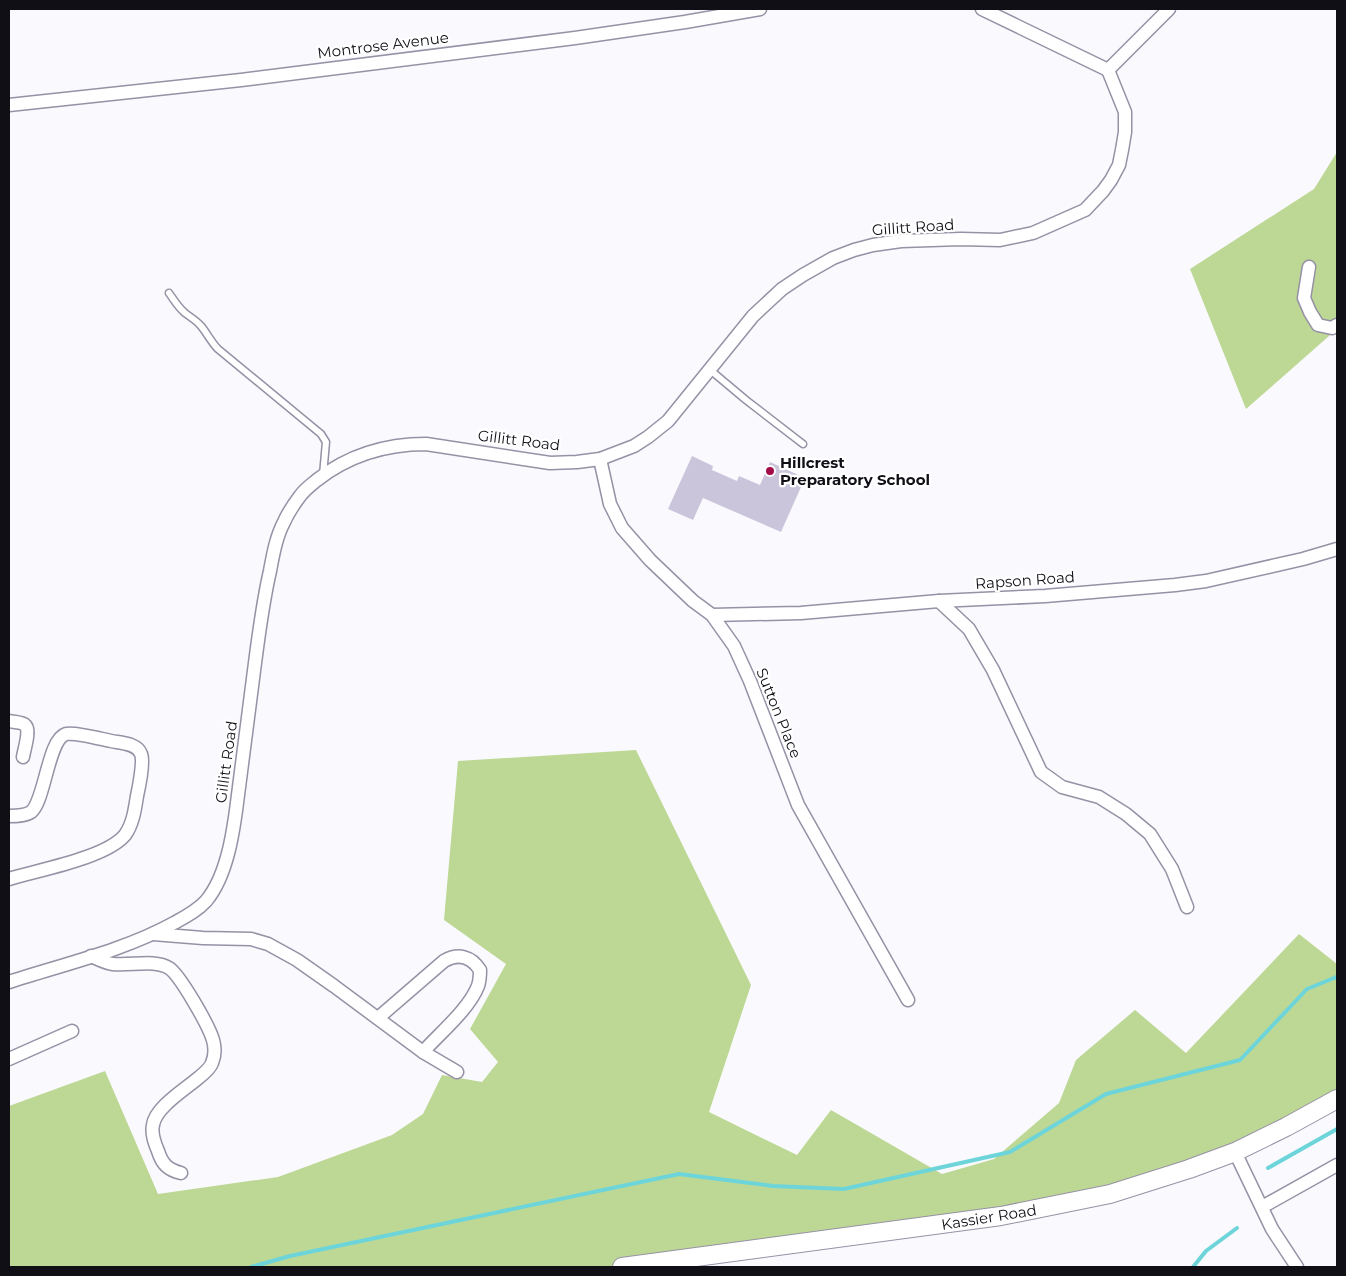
<svg xmlns="http://www.w3.org/2000/svg" width="1346" height="1276" viewBox="0 0 1346 1276" font-family="Montserrat,sans-serif">
  <style>
    .green { fill: #bdd895 }
    .lines { fill: none; stroke-linecap: round; stroke-linejoin: round }
    .stream { stroke: #6dd5d9; stroke-width: 4 }
    .building { fill: #cbc5db }
    .service-casing { stroke: #9691a5; stroke-width: 9 }
    .minor-casing { stroke: #9691a5; stroke-width: 15 }
    .secondary-casing { stroke: #9691a5; stroke-width: 20 }
    .service { stroke: #fff; stroke-width: 6 }
    .minor { stroke: #fff; stroke-width: 12 }
    .secondary { stroke: #fff; stroke-width: 18 }
    .poi-dot { fill: #a30c49; stroke: #fff; stroke-width: 2 }
    .labels { text-anchor: middle; dominant-baseline: central; stroke-width: 4.5; stroke-linejoin: round; paint-order: stroke }
    .street-label { font-size: 15px; fill: #110f16; stroke: #fff }
    .poi-label { font-size: 15px; font-weight: bold; fill: #110f16; stroke: #fff; text-anchor: start }
  </style>
  <rect width="100%" height="100%" fill="#faf9fe"/>
  <g class="green">
    <path d="M 1337,152 L 1337,329 L 1246,409 L 1190,269 L 1314,189 Z"/>
    <path d="M 636,750 L 751,985 L 709,1112 L 797,1155 L 831,1110 L 942,1174 L 994,1159 L 1059,1103 L 1076,1060 L 1135,1010 L 1186,1053 L 1299,934 L 1337,964 L 1337,1099 L 1286,1127 L 1110,1194 L 622,1267 L 9,1267 L 9,1106 L 105,1071 L 158,1194 L 278,1177 L 392,1135 L 423,1114 L 442,1075 L 482,1082 L 498,1062 L 470,1029 L 506,964 L 444,920 L 458,761 Z"/>
  </g>
  <g class="lines">
    <g class="stream">
      <path d="M 1268,1168 L 1337,1129"/>
      <path d="M 251,1267 L 290,1256 L 679,1174 L 773,1186 L 844,1189 L 1010,1152 L 1106,1094 L 1240,1060 L 1307,989 L 1334,978 L 1337,977"/>
      <path d="M 1193,1267 L 1206,1251 L 1237,1228"/>
    </g>
  </g>
  <path class="building" d="M 692,456 L 713,466 L 712,470 L 737,481 L 739,476 L 760,485 L 770,462 L 805,478 L 781,532 L 703,498 L 693,520 L 668,509 Z"/>
  <g class="lines">
    <defs>
      <g id="service">
        <path d="M 169,293 C 174,300 178,307 185,313 C 190,317 196,320 201,326 C 207,333 211,342 218,349 L 321,434 L 326,442 L 323,475"/>
        <path d="M 709,369 L 746,400 L 803,444"/>
      </g>
      <g id="minor">
        <path d="M 982,9 L 1108,70"/>
        <path d="M 1108,70 L 1169,9"/>
        <path d="M 9,105 L 241,80 L 575,38 L 685,22 L 760,9"/>
        <path d="M 1309,267 L 1304,298 L 1310,312 L 1318,325 L 1332,328 L 1337,325"/>
        <path d="M 600,459 L 610,504 L 622,528 L 650,560 L 693,601 L 712,615 L 734,646 L 750,681 L 798,805 L 908,1000"/>
        <path d="M 939,601 L 969,629 L 993,670 L 1041,772 L 1062,787 L 1099,797 L 1126,814 L 1150,834 L 1172,869 L 1187,907"/>
        <path d="M 712,615 L 801,613 L 939,601 L 1045,596 L 1175,585 L 1206,581 L 1303,559 L 1337,549"/>
        <path d="M 9,721 C 13,722 22,722 25,725 C 31,729 24,750 23,757"/>
        <path d="M 9,816 C 16,816 25,816 31,812 C 45,801 48,739 66,734 C 75,732 101,739 111,741 C 121,743 137,743 141,754 C 144,761 139,787 137,796 C 135,809 133,824 125,835 C 106,858 38,870 9,879"/>
        <path d="M 153,934 L 203,938 L 251,939 L 268,944 L 297,960 L 334,986 L 423,1052 L 457,1072"/>
        <path d="M 91,956 C 98,959 105,963 113,964 C 130,966 155,959 169,968 C 180,975 209,1026 213,1040 C 215,1047 215,1056 212,1063 C 210,1069 202,1075 197,1079 C 184,1090 155,1108 153,1125 C 151,1133 155,1144 158,1151 C 162,1164 168,1170 181,1173"/>
        <path d="M 9,982 C 64,964 123,951 174,923 C 185,917 197,911 206,901 C 228,875 234,828 238,795 C 244,751 249,707 255,663 C 259,632 263,601 270,571 C 273,555 276,537 284,522 C 288,513 294,504 300,496 C 305,489 311,485 317,480 C 349,455 387,444 426,444 L 550,463 L 577,462 L 600,459 L 634,446 L 648,437 L 668,421 L 753,316 L 782,289 L 803,275 L 833,258 L 854,250 L 873,245 L 901,241 L 961,239 L 1000,240 L 1033,233 L 1085,210 L 1103,191 L 1111,180 L 1119,165 L 1122,150 L 1125,132 L 1125,112 L 1108,70"/>
        <path d="M 378,1018 L 444,961 C 458,953 471,956 480,970 C 480,975 480,980 478,986 C 469,1009 440,1033 423,1052"/>
        <path d="M 9,1059 L 72,1031"/>
        <path d="M 1235,1152 L 1272,1229 L 1297,1267"/>
        <path d="M 1262,1207 L 1337,1165"/>
      </g>
      <path id="secondary" d="M 622,1267 L 1001,1216 L 1110,1194 L 1189,1169 L 1235,1152 L 1286,1127 L 1337,1099"/>
    </defs>
    <use href="#service" class="service-casing"/>
    <use href="#minor" class="minor-casing"/>
    <use href="#secondary" class="secondary-casing"/>
    <use href="#service" class="service"/>
    <use href="#minor" class="minor"/>
    <use href="#secondary" class="secondary"/>
  </g>
  <circle class="poi-dot" cx="770" cy="471" r="5"/>
  <g class="labels">
    <g class="street-label">
      <text transform="translate(383 45) rotate(-7)">Montrose Avenue</text>
      <text transform="translate(913 227) rotate(-4)">Gillitt Road</text>
      <text transform="translate(519 440) rotate(7)">Gillitt Road</text>
      <text transform="translate(1025 580) rotate(-4)">Rapson Road</text>
      <text transform="translate(779 713) rotate(68)">Sutton Place</text>
      <text transform="translate(226 762) rotate(-82)">Gillitt Road</text>
      <text transform="translate(989 1217) rotate(-9)">Kassier Road</text>
    </g>
    <g class="poi-label">
      <text x="780" y="462">Hillcrest<tspan x="780" dy="17">Preparatory School</tspan></text>
    </g>
  </g>
  <rect width="1346" height="1276" fill="none" stroke="#110f16" stroke-width="20"/>
</svg>
